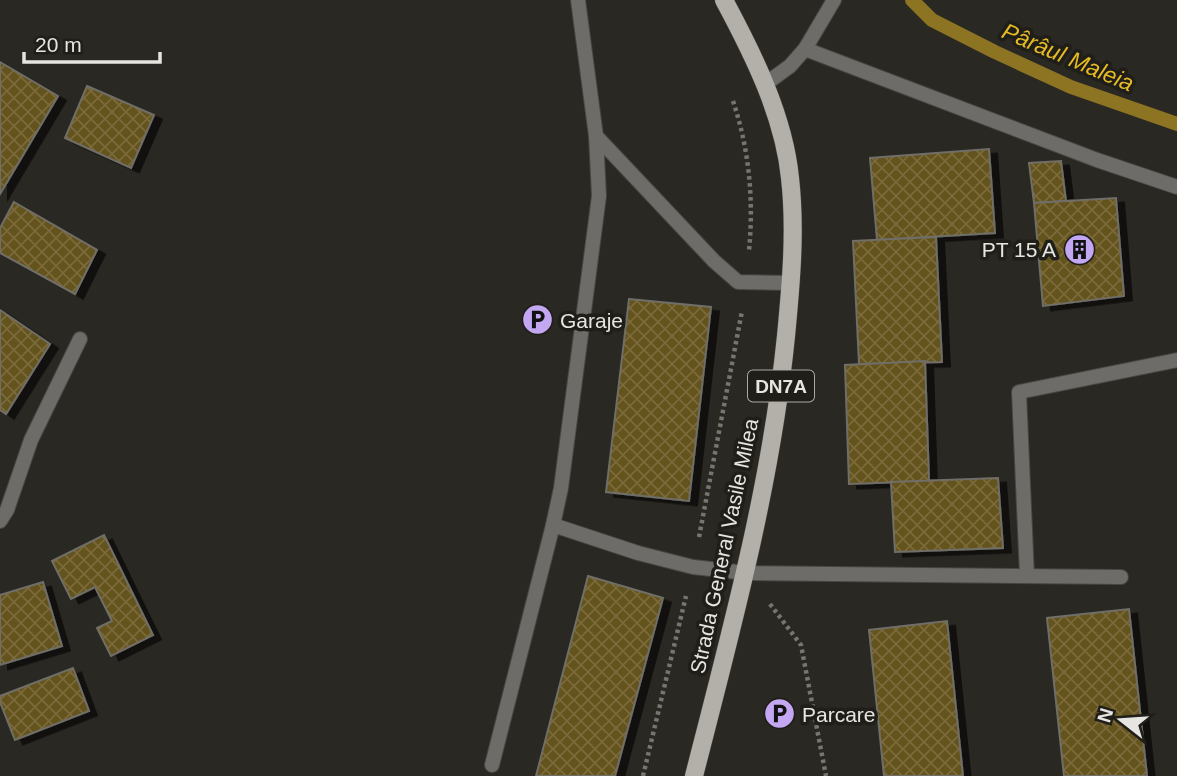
<svg xmlns="http://www.w3.org/2000/svg" width="1177" height="776" viewBox="0 0 1177 776" font-family="Arial,sans-serif">
  <style>
    .lines { fill: none; stroke-linecap: round; stroke-linejoin: round }
    .stream { stroke: #8d7422; stroke-width: 14 }
    .building { fill: url(#building-cross-hatch); stroke: #706e67; stroke-width: 2; filter: url(#shadow) }
    .lane-casing { stroke: #484641; stroke-width: 16 }
    .street-casing { stroke: #484641; stroke-width: 16 }
    .primary-casing { stroke: #484641; stroke-width: 19 }
    .path { stroke: #767570; stroke-width: 4.5; stroke-dasharray: 3.5 3.5; stroke-linecap: butt }
    .lane { stroke: #6d6c69; stroke-width: 14 }
    .street { stroke: #6d6c69; stroke-width: 14 }
    .primary { stroke: #b2b0a9; stroke-width: 18 }
    .labels { text-anchor: middle; dominant-baseline: central; stroke-width: 7; stroke-linejoin: round; paint-order: stroke }
    .shield { fill: #201e19; stroke: #aba9a5; stroke-width: 2 }
    .shield-label { font-size: 19px; font-weight: bold; fill: #e6e5e1 }
    .poi-label { font-size: 21px; fill: #e6e5e1; stroke: #201e19; text-anchor: start }
    .street-label { font-size: 21px; fill: #e6e5e1; stroke: #201e19 }
    .water-label { font-size: 23px; font-style: italic; fill: #e6bb24; stroke: #201e19 }
  </style>
  <defs>
    <pattern id="building-cross-hatch" width="8" height="8" patternUnits="userSpaceOnUse" patternTransform="scale(1.75)"><rect width="8" height="8" fill="#64521b"/><path d="M0 0l8 8M0 8l8-8" fill="none" stroke="#7a6b3c"/></pattern>
    <filter id="shadow"><feDropShadow dx="8" dy="4.5" stdDeviation="0" flood-color="#0009"/></filter>
  </defs>
  <rect width="100%" height="100%" fill="#2a2822"/>
  <g class="lines">
    <path class="stream" d="M 912,0 L 932,20 L 995,52 L 1071,87 L 1177,124"/>
  </g>
  <g class="building">
    <path d="M 0,62 L 58,96 L 0,194 Z"/>
    <path d="M 87,86 L 154,115 L 131,168 L 65,138 Z"/>
    <path d="M 989,149 L 995,233 L 877,240 L 870,158 Z"/>
    <path d="M 1061,161 L 1066,201 L 1034,203 L 1029,163 Z"/>
    <path d="M 1116,198 L 1124,296 L 1043,306 L 1034,203 Z"/>
    <path d="M 14,202 L 97,250 L 75,294 L 0,253 L 0,228 Z"/>
    <path d="M 936,237 L 942,362 L 859,364 L 853,241 Z"/>
    <path d="M 629,299 L 711,307 L 689,501 L 606,492 Z"/>
    <path d="M 0,310 L 50,344 L 6,414 L 0,410 Z"/>
    <path d="M 925,361 L 929,481 L 849,484 L 845,365 Z"/>
    <path d="M 998,478 L 1003,548 L 895,552 L 891,482 Z"/>
    <path d="M 104,535 L 153,635 L 111,656 L 97,628 L 112,621 L 95,587 L 71,599 L 52,561 Z"/>
    <path d="M 588,576 L 663,598 L 615,776 L 536,776 Z"/>
    <path d="M 43,582 L 62,646 L 0,665 L 0,595 Z"/>
    <path d="M 1129,609 L 1147,776 L 1064,776 L 1047,618 Z"/>
    <path d="M 947,621 L 963,776 L 884,776 L 869,630 Z"/>
    <path d="M 73,668 L 89,711 L 15,740 L 0,702 L 0,696 Z"/>
  </g>
  <g class="lines">
    <defs>
      <g id="lane">
        <path d="M 578,0 L 596,136"/>
        <path d="M 805,49 L 1097,160 L 1177,187"/>
        <path d="M 792,283 L 738,282 L 714,261 L 596,136 L 599,196 L 561,488 L 553,525 L 638,553 L 693,567 L 746,573 L 1121,577"/>
        <path d="M 1027,576 L 1019,392 L 1177,360"/>
        <path d="M 492,765 L 553,525"/>
      </g>
      <g id="street">
        <path d="M 764,85 L 790,66 L 805,49 L 834,0"/>
        <path d="M 0,521 L 7,510 L 31,440 L 80,339"/>
      </g>
      <path id="primary" d="M 694,776 C 731,631 771,486 786,336 C 791,284 796,230 790,178 C 784,116 753,54 724,0"/>
    </defs>
    <use href="#lane" class="lane-casing"/>
    <use href="#street" class="street-casing"/>
    <use href="#primary" class="primary-casing"/>
    <g class="path">
      <path d="M 733,101 C 749,149 754,199 749,251"/>
      <path d="M 699,537 L 742,311"/>
      <path d="M 770,604 L 801,645 L 826,776"/>
      <path d="M 643,776 L 686,596"/>
    </g>
    <use href="#lane" class="lane"/>
    <use href="#street" class="street"/>
    <use href="#primary" class="primary"/>
  </g>
  <defs>
    <symbol id="building-disc" viewBox="-11 -11 22 22"><circle r="9.5" fill="#c3a7f2" stroke="#201e19"/><path d="M-4-6H4V6H1V3H-1V6H-4ZM-2.5-4.3h1.7v1.8h-1.7ZM.8-4.3h1.7v1.8H.8ZM-2.5-1h1.7V.8h-1.7ZM.8-1h1.7V.8H.8Z" fill="#111"/></symbol>
    <symbol id="parking-disc" viewBox="-11 -11 22 22"><circle r="9.5" fill="#c3a7f2" stroke="#201e19"/><path d="M-3.5-5.5H1a3.5 3.5 0 0 1 0 7H-1V5.5H-3.5ZM-1-3.4V-.6H.8a1.4 1.4 0 0 0 0-2.8Z" fill="#111"/></symbol>
  </defs>
  <g fill-rule="evenodd">
    <use href="#building-disc" x="1062" y="232" width="35" height="35"/>
    <use href="#parking-disc" x="520" y="302" width="35" height="35"/>
    <use href="#parking-disc" x="762" y="696" width="35" height="35"/>
  </g>
  <g class="labels">
    <rect class="shield" x="748" y="370.5" width="66" height="31" rx="5"/>
    <g class="shield-label">
      <text x="781" y="386">DN7A</text>
    </g>
    <g class="poi-label">
      <text x="1056" y="249" text-anchor="end">PT 15 A</text>
      <text x="560" y="320">Garaje</text>
      <text x="802" y="714">Parcare</text>
    </g>
    <g class="street-label">
      <text transform="translate(724 546) rotate(-78)">Strada General Vasile Milea</text>
    </g>
    <g class="water-label">
      <text transform="translate(1068 57) rotate(23)">Pârâul Maleia</text>
    </g>
  </g>
  <g transform="translate(1121 720) rotate(287)" stroke="#201e19" stroke-width="5" paint-order="stroke">
  <path d="M0-5L12 26L0 18L-12 26Z" fill="#e6e5e1"/>
  <text y="-10" font-size="19" font-weight="bold" text-anchor="middle" fill="#e6e5e1">N</text>
  </g>
  <path d="M24 52v10h136v-10" fill="none" stroke="#e6e5e1" stroke-width="3.5"/>
  <text x="35" y="52" font-size="21" fill="#e6e5e1" stroke="#201e19" stroke-width="5" paint-order="stroke">20 m</text>
</svg>
